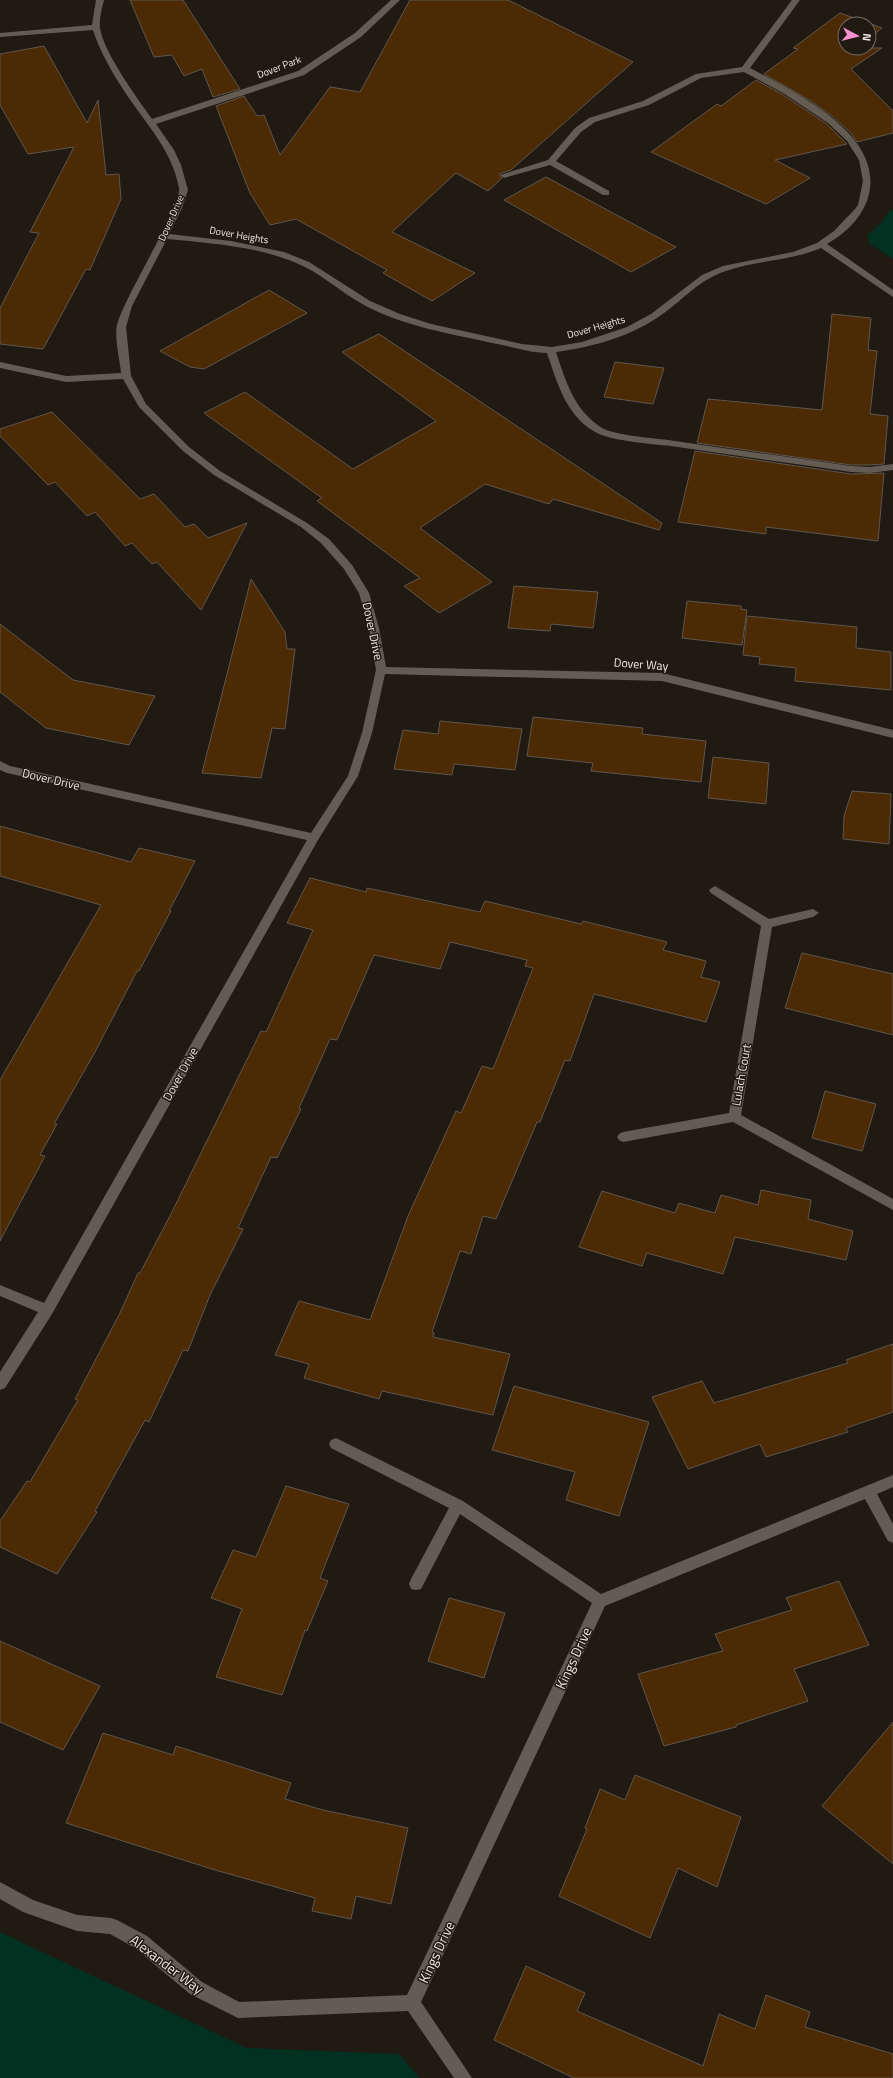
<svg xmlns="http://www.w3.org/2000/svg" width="893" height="2078" viewBox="0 0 893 2078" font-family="'Titillium Web',sans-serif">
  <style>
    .green { fill: #033121 }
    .building { fill: #4b2a04; stroke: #5f564e }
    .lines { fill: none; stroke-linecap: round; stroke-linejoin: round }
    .street { fill: #645c53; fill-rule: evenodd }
    .labels { text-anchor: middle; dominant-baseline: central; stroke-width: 3; stroke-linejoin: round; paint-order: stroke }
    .far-street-label { font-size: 10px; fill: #ede8e3; stroke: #201a12 }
    .street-label { font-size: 12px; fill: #ede8e3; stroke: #201a12 }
    .near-street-label { font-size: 14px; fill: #ede8e3; stroke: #201a12 }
  </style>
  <rect width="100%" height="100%" fill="#201a12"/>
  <g class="green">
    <path d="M 890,210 L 893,210 L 893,259 L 870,244 L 867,236 L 881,223 Z"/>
    <path d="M 0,1932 L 247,2048 L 399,2054 L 420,2078 L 0,2078 Z"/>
  </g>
  <g class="building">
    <path d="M 130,0 L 183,0 L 240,89 L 213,97 L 202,69 L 184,76 L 172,55 L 154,57 Z"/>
    <path d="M 410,0 L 508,0 L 633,62 L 511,170 L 499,174 L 502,178 L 488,191 L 456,173 L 392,232 L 475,273 L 432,301 L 383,273 L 387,270 L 296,219 L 270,225 L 250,193 L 216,106 L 244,96 L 257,116 L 264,115 L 280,155 L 330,87 L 360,92 Z"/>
    <path d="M 840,13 L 882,28 L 869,38 L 869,24 L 845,24 L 845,48 L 882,48 L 851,69 L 893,111 L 893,133 L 857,142 L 850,132 L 832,116 L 811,101 L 764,74 L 798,49 L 793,48 Z"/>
    <path d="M 44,46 L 87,123 L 98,100 L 106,175 L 119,174 L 121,199 L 90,270 L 86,269 L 43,349 L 0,344 L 0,308 L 39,233 L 30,232 L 74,147 L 28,154 L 0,105 L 0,54 Z"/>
    <path d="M 756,80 L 782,94 L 827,124 L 847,144 L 775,160 L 810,178 L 766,204 L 651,152 L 717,104 L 721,106 Z"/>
    <path d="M 546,177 L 676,247 L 631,272 L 504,200 Z"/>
    <path d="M 269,290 L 307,313 L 204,369 L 190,367 L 160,351 Z"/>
    <path d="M 832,314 L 871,318 L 868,350 L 877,351 L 870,414 L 888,416 L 884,464 L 870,465 L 851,465 L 697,443 L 708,399 L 822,410 Z"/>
    <path d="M 379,334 L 662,523 L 659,530 L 553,499 L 549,504 L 485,484 L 420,528 L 492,582 L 439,613 L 404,586 L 420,578 L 317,501 L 322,498 L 204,413 L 245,392 L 353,469 L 436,421 L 342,352 Z"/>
    <path d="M 615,362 L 664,368 L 653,404 L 604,397 Z"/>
    <path d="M 52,412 L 140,499 L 154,494 L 185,527 L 194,524 L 208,538 L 247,523 L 201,610 L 157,562 L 152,564 L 132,543 L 125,546 L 95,512 L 87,516 L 55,482 L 48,485 L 0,436 L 0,429 Z"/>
    <path d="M 695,451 L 851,474 L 884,473 L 878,541 L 766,527 L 766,534 L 678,522 Z"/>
    <path d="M 251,579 L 285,632 L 287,649 L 295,649 L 285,729 L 272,728 L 261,778 L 202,773 Z"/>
    <path d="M 514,586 L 598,592 L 593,628 L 551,624 L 550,631 L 508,628 Z"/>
    <path d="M 687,601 L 741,606 L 741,609 L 747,610 L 742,645 L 682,638 Z"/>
    <path d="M 747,616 L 857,627 L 856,648 L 891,652 L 891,690 L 795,681 L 796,668 L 759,664 L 760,657 L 743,655 Z"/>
    <path d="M 0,624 L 73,680 L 155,696 L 129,745 L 46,728 L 0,692 Z"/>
    <path d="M 533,717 L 643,728 L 642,734 L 706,741 L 701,782 L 591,771 L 593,763 L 527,756 Z"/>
    <path d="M 440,721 L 522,729 L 515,770 L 454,764 L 452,775 L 394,769 L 403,730 L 438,734 Z"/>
    <path d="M 713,757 L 769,763 L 766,804 L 708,798 Z"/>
    <path d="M 852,791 L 891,794 L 889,844 L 843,839 L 844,816 Z"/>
    <path d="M 0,826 L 131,862 L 139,848 L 195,861 L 169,911 L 171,911 L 139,971 L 137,971 L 95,1052 L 54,1124 L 57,1124 L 40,1155 L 45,1156 L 0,1241 L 0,1080 L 101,905 L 0,876 Z"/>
    <path d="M 310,878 L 366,892 L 367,888 L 480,912 L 485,901 L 581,924 L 583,921 L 667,942 L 663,950 L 706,961 L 701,977 L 720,982 L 706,1022 L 594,994 L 570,1061 L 565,1060 L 540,1122 L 537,1122 L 496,1219 L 483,1216 L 471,1254 L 460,1251 L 432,1332 L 434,1333 L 433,1337 L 510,1354 L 493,1415 L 382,1391 L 379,1399 L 304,1378 L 309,1364 L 275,1355 L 299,1301 L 370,1320 L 408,1216 L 456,1111 L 461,1113 L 482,1066 L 493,1069 L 533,968 L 525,966 L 527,960 L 450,942 L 440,969 L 374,955 L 337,1040 L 330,1039 L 299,1108 L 301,1109 L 277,1158 L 271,1157 L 238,1228 L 243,1229 L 210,1295 L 188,1351 L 183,1350 L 149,1422 L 145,1420 L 95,1511 L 97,1512 L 57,1574 L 0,1547 L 0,1521 L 27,1481 L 30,1482 L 78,1400 L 75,1399 L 120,1313 L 138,1273 L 140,1273 L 172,1212 L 261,1031 L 266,1032 L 313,930 L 287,923 Z"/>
    <path d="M 802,953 L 893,974 L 893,1035 L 785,1008 Z"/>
    <path d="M 825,1091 L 876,1104 L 862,1151 L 812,1138 Z"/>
    <path d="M 761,1190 L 811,1200 L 808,1219 L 853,1231 L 846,1260 L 735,1237 L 723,1274 L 647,1253 L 642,1266 L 579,1247 L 602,1191 L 675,1213 L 679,1203 L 715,1213 L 721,1195 L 758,1205 Z"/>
    <path d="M 893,1344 L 893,1412 L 846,1428 L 848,1432 L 766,1457 L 760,1444 L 688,1469 L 652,1397 L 702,1381 L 714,1403 L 848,1363 L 846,1360 Z"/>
    <path d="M 514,1386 L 649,1422 L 619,1516 L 566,1500 L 575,1472 L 492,1450 Z"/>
    <path d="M 286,1486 L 349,1504 L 320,1578 L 328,1581 L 307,1631 L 305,1630 L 282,1695 L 216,1677 L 242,1609 L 211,1598 L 233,1550 L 256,1557 Z"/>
    <path d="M 839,1581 L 869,1645 L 794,1669 L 808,1701 L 736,1725 L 736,1727 L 664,1746 L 638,1674 L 723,1651 L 715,1634 L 792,1610 L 786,1598 Z"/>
    <path d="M 449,1598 L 505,1613 L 484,1678 L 428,1661 Z"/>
    <path d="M 0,1641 L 100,1686 L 63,1750 L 0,1722 Z"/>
    <path d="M 893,1722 L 893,1864 L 822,1806 Z"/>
    <path d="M 103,1733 L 173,1755 L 176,1746 L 291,1783 L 285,1799 L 323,1810 L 408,1828 L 391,1904 L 356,1896 L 351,1919 L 312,1911 L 315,1898 L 215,1870 L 66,1823 Z"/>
    <path d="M 635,1775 L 741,1817 L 717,1887 L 678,1868 L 650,1938 L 559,1896 L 587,1829 L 585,1828 L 600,1789 L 625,1800 Z"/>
    <path d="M 526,1966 L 585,1993 L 577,2011 L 703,2066 L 719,2014 L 755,2029 L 766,1995 L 810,2012 L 805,2027 L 893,2054 L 893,2078 L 574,2078 L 494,2040 Z"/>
  </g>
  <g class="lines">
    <g class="street">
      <path d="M 96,0 L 104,0 C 102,8 99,19 100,28 C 104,53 137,98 152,119 L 298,71 L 355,33 L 391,0 L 400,0 L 361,37 L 304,75 L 156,124 L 174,150 L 181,165 L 188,190 L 182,208 L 169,234 L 231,241 L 284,252 L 309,262 L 370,301 L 400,314 L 431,324 L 522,344 L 552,347 L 582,342 L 627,327 L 651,314 L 702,275 L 723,266 L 793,252 L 817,243 L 834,231 L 855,209 L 858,205 L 863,181 L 859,160 L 847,141 L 828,123 L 783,93 L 744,72 L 701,78 L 649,105 L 595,122 L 581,132 L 556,161 L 609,191 L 609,195 L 603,195 L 550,165 L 504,178 L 500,175 L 548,160 L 575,128 L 589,118 L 643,101 L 696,74 L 742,67 L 792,0 L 800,0 L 750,68 C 793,91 883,133 869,194 C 864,216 846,233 827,244 L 893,290 L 893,297 L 821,248 C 788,262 751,260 718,274 C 697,283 682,300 664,313 C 633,336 594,347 556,352 C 566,382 574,410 602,428 C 614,435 652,438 668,440 C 729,449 790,457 851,466 L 870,467 L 893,464 L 893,470 L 870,473 L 851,472 C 791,463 731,455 671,446 C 651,444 613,441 597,433 C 566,417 557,382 547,353 C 530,353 514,347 497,344 C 452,334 405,327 364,305 C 340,292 320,272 294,262 C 254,246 209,243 167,239 L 132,306 L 126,327 L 131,376 L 146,404 L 189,447 L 220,471 L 307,523 L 329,539 L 352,565 L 369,593 L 379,628 L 386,667 L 662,673 L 893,730 L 893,738 L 662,681 L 385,674 L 372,733 L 358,776 L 318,840 L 52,1314 L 5,1388 L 0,1390 L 0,1372 L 38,1312 L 0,1296 L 0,1285 L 44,1303 L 307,840 L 7,773 L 0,770 L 0,761 L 10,766 L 311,833 L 348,776 L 362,733 L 376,670 L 369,628 L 359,593 L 344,569 L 321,543 L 301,527 L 214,475 L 183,451 L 139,407 L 123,379 L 66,382 L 0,368 L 0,362 L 66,376 L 121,373 C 120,361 114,337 117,325 C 124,297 182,206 179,188 C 172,148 142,120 121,86 C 110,69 99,49 93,30 L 0,37 L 0,33 L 92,25 Z"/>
      <path d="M 715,886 L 769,919 L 813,909 L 819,913 L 813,917 L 772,927 L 741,1115 L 893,1199 L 893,1210 L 733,1122 L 623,1142 L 619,1140 L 617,1137 L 619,1134 L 623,1132 L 729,1113 L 761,926 L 711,893 L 709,890 Z"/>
      <path d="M 336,1438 L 463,1501 L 601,1594 L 893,1475 L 893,1487 L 877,1494 L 893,1524 L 893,1543 L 888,1541 L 865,1499 L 605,1606 L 421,2002 L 472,2078 L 454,2078 L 408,2011 L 238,2018 L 190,1994 L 135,1948 L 110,1934 L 77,1931 L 23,1912 L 0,1899 L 0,1882 L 33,1900 L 77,1915 L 111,1918 L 117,1920 L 147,1936 L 202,1982 L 239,2002 L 407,1995 L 592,1603 L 460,1514 L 421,1589 L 416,1590 L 411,1589 L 409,1584 L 411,1579 L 449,1508 L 331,1448 L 329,1444 L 331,1440 Z"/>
    </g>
  </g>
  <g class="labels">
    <g class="far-street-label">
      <text transform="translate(279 67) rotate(-21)">Dover Park</text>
      <text transform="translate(171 218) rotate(-66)">Dover Drive</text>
      <text transform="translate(239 235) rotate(10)">Dover Heights</text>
      <text transform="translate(596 327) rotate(-16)">Dover Heights</text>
    </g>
    <g class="street-label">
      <text transform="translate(373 631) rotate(78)">Dover Drive</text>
      <text transform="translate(641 664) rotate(4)">Dover Way</text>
      <text transform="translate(51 779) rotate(13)">Dover Drive</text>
      <text transform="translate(180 1074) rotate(-61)">Dover Drive</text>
      <text transform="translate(741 1075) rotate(-80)">Lulach Court</text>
    </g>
    <g class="near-street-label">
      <text transform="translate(573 1658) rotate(-65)">Kings Drive</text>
      <text transform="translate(436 1952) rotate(-65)">Kings Drive</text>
      <text transform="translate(167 1964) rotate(37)">Alexander Way</text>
    </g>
  </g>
  <g transform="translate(857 36) rotate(97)"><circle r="19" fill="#201a12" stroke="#726c66"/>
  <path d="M0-3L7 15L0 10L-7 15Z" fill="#f790cd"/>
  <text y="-6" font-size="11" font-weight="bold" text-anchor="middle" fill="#ede8e3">N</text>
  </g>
</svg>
